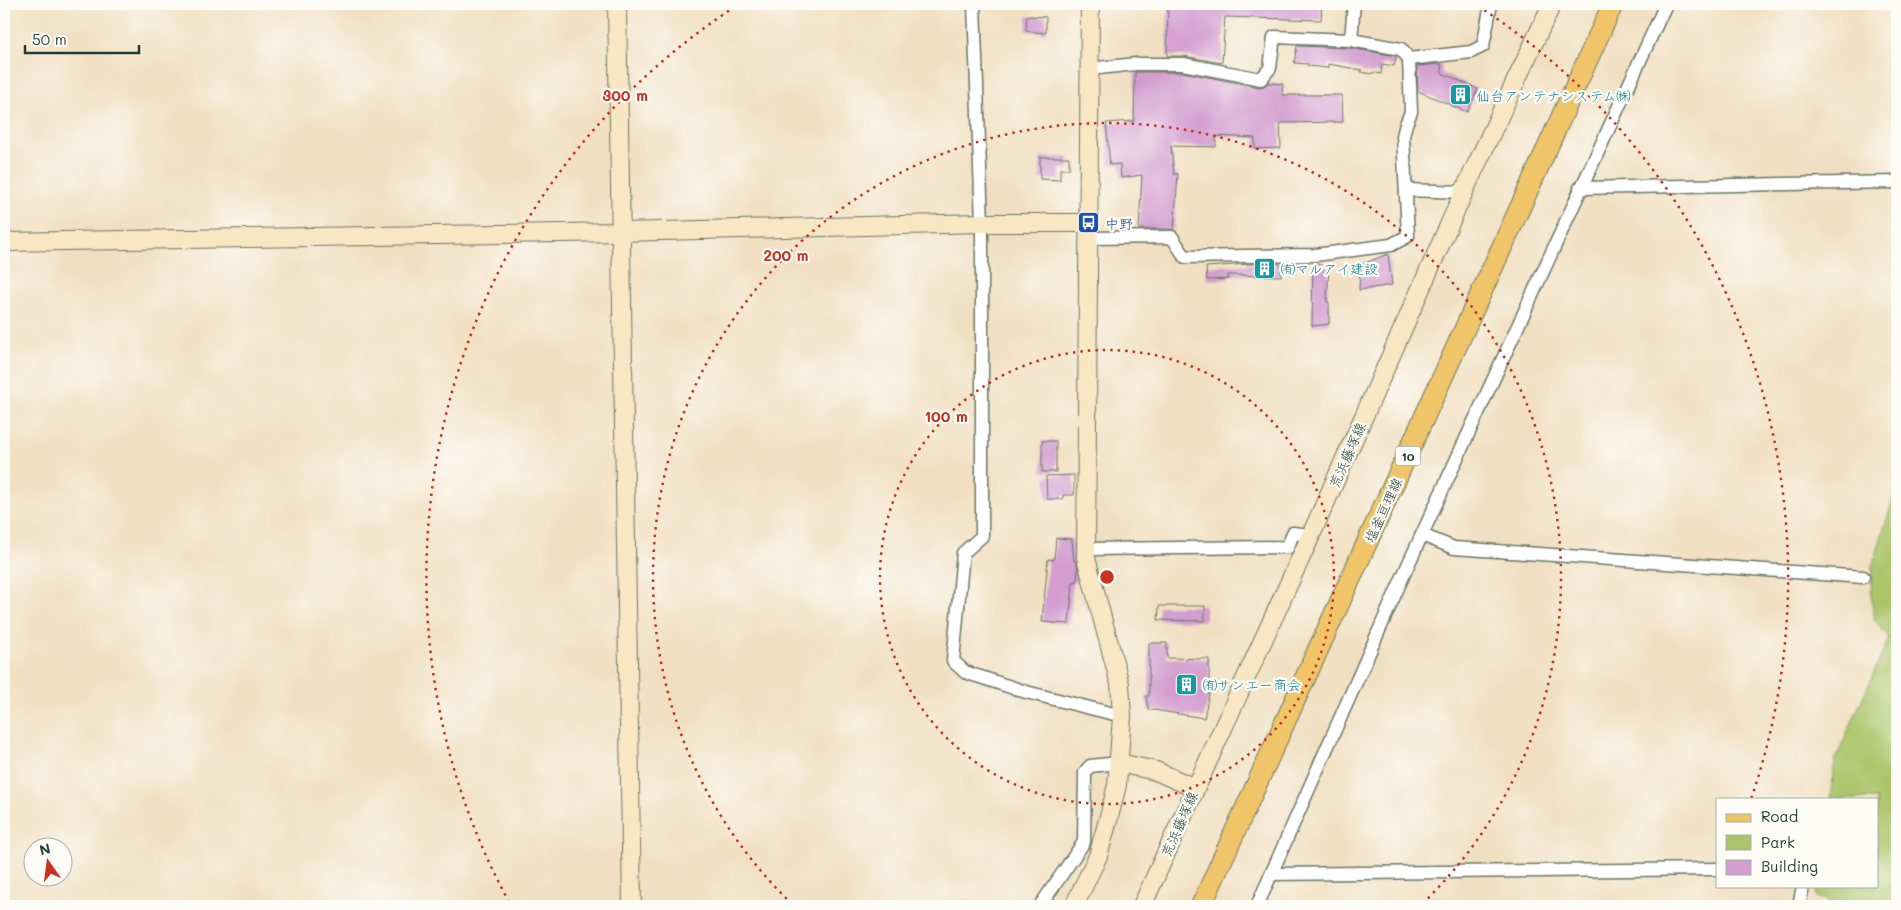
<svg xmlns="http://www.w3.org/2000/svg" width="1901" height="910" viewBox="0 0 1901 910" font-family="Mali,'Klee One',sans-serif">
  <style>
    .green { fill: #abc469; stroke: #65804e }
    .building { fill: #d39dd0 }
    .lines { fill: none; stroke-linecap: round; stroke-linejoin: round }
    .street-casing { stroke: #687665; stroke-width: 15 }
    .secondary-casing { stroke: #687665; stroke-width: 20 }
    .primary-casing { stroke: #687665; stroke-width: 22 }
    .street { stroke: #fff; stroke-width: 12 }
    .secondary { stroke: #f9e7c3; stroke-width: 18 }
    .primary { stroke: #f0c469; stroke-width: 20 }
    .ring { fill: none; stroke: #c8321e; stroke-width: 2.5; stroke-dasharray: 2.5 5 }
    .labels { text-anchor: middle; dominant-baseline: central; stroke-width: 4.5; stroke-linejoin: round; paint-order: stroke }
    .shield { fill: #fdfcf7; stroke: #62766e; stroke-width: 1 }
    .shield-label { font-size: 12px; font-weight: bold; fill: #1f3d34 }
    .culture-label { font-size: 14px; fill: #0d838f; stroke: #fdfcf7; text-anchor: start }
    .transit-label { font-size: 14px; fill: #164399; stroke: #fdfcf7; text-anchor: start }
    .street-label { font-size: 14px; fill: #1f3d34; stroke: #fdfcf7 }
    .centre { fill: #c8321e; stroke: #fdfcf7; stroke-width: 2.5 }
    .ring-label { font-size: 15px; text-anchor: middle; font-weight: bold; fill: #c8321e; stroke: #fdfcf7; stroke-width: 4.5; stroke-linejoin: round; paint-order: stroke }
  </style>
  <rect width="100%" height="100%" fill="#fdfcf7"/>
  <filter id="ink" filterUnits="userSpaceOnUse"><feTurbulence type="fractalNoise" baseFrequency=".02" numOctaves="2"/><feDisplacementMap in="SourceGraphic" scale="10" xChannelSelector="R" yChannelSelector="G"/><feConvolveMatrix kernelMatrix="1 2 1 2 8 2 1 2 1" color-interpolation-filters="sRGB"/></filter>
  <filter id="wash" filterUnits="userSpaceOnUse"><feTurbulence type="fractalNoise" baseFrequency=".0096" numOctaves="4" result="noise"/><feDisplacementMap in="SourceGraphic" scale="20" xChannelSelector="R" yChannelSelector="G"/><feGaussianBlur stdDeviation="1.12" result="paint"/><feColorMatrix in="noise" values="0 0 0 0 0 0 0 0 0 0 0 0 0 0 0 0 0 1.4 0 .05"/><feComposite in="paint" operator="in"/></filter>
  <g filter="url(#wash)">
    <rect width="100%" height="100%" fill="#f1dfc1"/>
    <path class="green" d="M 1897,485 L 1897,906 L 1845,906 L 1816,897 L 1817,886 L 1877,886 L 1877,799 L 1830,799 L 1835,761 L 1889,638 L 1874,619 L 1871,594 L 1873,565 Z"/>
    <g id="blocks">
      <g class="building">
        <path d="M 1168,4 L 1322,4 L 1321,20 L 1225,17 L 1222,63 L 1184,56 L 1167,56 Z"/>
        <path d="M 1027,16 L 1046,17 L 1046,33 L 1026,31 Z"/>
        <path d="M 1297,46 L 1350,48 L 1396,56 L 1394,66 L 1382,64 L 1381,74 L 1373,72 L 1372,74 L 1361,72 L 1362,70 L 1328,64 L 1328,68 L 1308,66 L 1308,64 L 1294,63 Z"/>
        <path d="M 1441,64 L 1442,73 L 1478,89 L 1467,112 L 1418,91 L 1417,66 Z"/>
        <path d="M 1135,72 L 1182,72 L 1259,87 L 1264,86 L 1268,83 L 1283,84 L 1282,95 L 1342,95 L 1343,122 L 1280,123 L 1281,148 L 1255,149 L 1255,138 L 1216,136 L 1216,147 L 1171,146 L 1174,174 L 1178,174 L 1174,229 L 1139,229 L 1142,175 L 1121,178 L 1120,164 L 1110,165 L 1106,123 L 1134,121 Z"/>
        <path d="M 1040,157 L 1069,157 L 1069,169 L 1060,169 L 1060,180 L 1040,179 Z"/>
        <path d="M 1388,254 L 1392,285 L 1359,290 L 1360,265 Z"/>
        <path d="M 1313,263 L 1329,267 L 1327,302 L 1329,302 L 1329,324 L 1312,326 Z"/>
        <path d="M 1249,264 L 1281,264 L 1281,276 L 1228,275 L 1228,279 L 1207,280 L 1206,267 Z"/>
        <rect x="1042" y="441" width="14" height="31"/>
        <path d="M 1074,475 L 1074,495 L 1063,495 L 1063,499 L 1047,499 L 1046,476 Z"/>
        <path d="M 1056,538 L 1072,539 L 1074,561 L 1076,561 L 1078,569 L 1077,582 L 1073,582 L 1069,624 L 1042,622 L 1048,559 L 1054,560 Z"/>
        <path d="M 1159,606 L 1205,606 L 1205,621 L 1158,620 Z"/>
        <path d="M 1149,643 L 1167,643 L 1167,658 L 1209,659 L 1209,693 L 1204,718 L 1148,709 L 1146,696 L 1149,696 Z"/>
      </g>
    </g>
  </g>
  <g filter="url(#ink)">
    <use href="#blocks" fill-opacity="0" stroke="#687665" stroke-width="1"/>
    <g class="lines">
      <defs>
        <g id="street">
          <path d="M 974,4 L 982,223 L 982,536 L 963,553 L 953,661 L 965,672 L 1026,692 L 1122,716"/>
          <path d="M 1351,40 L 1354,4"/>
          <path d="M 1409,59 L 1471,52 L 1483,46 L 1491,4"/>
          <path d="M 1580,188 L 1897,182"/>
          <path d="M 1406,190 L 1464,192"/>
          <path d="M 1089,238 L 1172,237 L 1185,257 L 1315,255 L 1391,245 L 1408,236 L 1403,136 L 1406,124 L 1411,112 L 1409,59 L 1401,49 L 1351,40 L 1274,37 L 1270,68 L 1261,79 L 1183,64 L 1136,64 L 1089,69"/>
          <path d="M 1422,535 L 1454,548 L 1863,577"/>
          <path d="M 1086,549 L 1288,547 L 1293,533 L 1311,535"/>
          <path d="M 1272,874 L 1717,869"/>
          <path d="M 1040,906 L 1084,842 L 1085,772 L 1090,766 L 1119,763"/>
          <path d="M 1257,906 L 1408,565 L 1666,4"/>
          <path d="M 1799,906 L 1803,886"/>
        </g>
        <g id="secondary">
          <path d="M 617,4 L 632,906"/>
          <path d="M 4,242 L 621,232 L 982,223 L 1089,223"/>
          <path d="M 1119,763 L 1156,771 L 1195,788"/>
          <path d="M 1074,906 L 1098,856 L 1110,813 L 1117,785 L 1122,716 L 1120,684 L 1086,558 L 1090,4"/>
          <path d="M 1142,906 L 1311,535 L 1466,187 L 1552,4"/>
        </g>
        <path id="primary" d="M 1201,906 L 1613,4"/>
      </defs>
      <use href="#street" class="street-casing"/>
      <use href="#secondary" class="secondary-casing"/>
      <use href="#primary" class="primary-casing"/>
      <use href="#street" class="street"/>
      <use href="#secondary" class="secondary"/>
      <use href="#primary" class="primary"/>
    </g>
  </g>
  <g class="ring">
    <circle cx="1107" cy="577" r="227"/>
    <path d="M792 904A454 454 0 1 1 1422 904"/>
    <path d="M509 902A681 681 0 0 1 736 6M1478 6A681 681 0 0 1 1751 799"/>
  </g>
  <defs>
    <symbol id="building-square" viewBox="-11 -11 22 22"><rect x="-9" y="-9" width="18" height="18" rx="4" fill="#0f9aa8" stroke="#fdfcf7"/><path d="M-4-6H4V6H1V3H-1V6H-4ZM-2.5-4.3h1.7v1.8h-1.7ZM.8-4.3h1.7v1.8H.8ZM-2.5-1h1.7V.8h-1.7ZM.8-1h1.7V.8H.8Z" fill="#fff"/></symbol>
    <symbol id="bus-square" viewBox="-11 -11 22 22"><rect x="-9" y="-9" width="18" height="18" rx="4" fill="#1a4fb4" stroke="#fdfcf7"/><path d="M-5-6H5V4H4V6H2V4H-2V6H-4V4H-5ZM-3.5-4V0h7V-4ZM-3.5 1.2v1.5H-2V1.2ZM2 1.2v1.5H3.5V1.2Z" fill="#fff"/></symbol>
  </defs>
  <g fill-rule="evenodd">
    <use href="#building-square" x="1448" y="82" width="25" height="25"/>
    <use href="#bus-square" x="1076" y="210" width="25" height="25"/>
    <use href="#building-square" x="1252" y="256" width="25" height="25"/>
    <use href="#building-square" x="1174" y="672" width="25" height="25"/>
  </g>
  <g class="labels">
    <rect class="shield" x="1395.5" y="446.5" width="25" height="19" rx="4"/>
    <g class="shield-label">
      <text x="1408" y="456">10</text>
    </g>
    <g class="culture-label">
      <text x="1476" y="95">仙台アンテナシステム㈱</text>
      <text x="1281" y="268">㈲マルアイ建設</text>
      <text x="1203" y="684">㈲サンエー商会</text>
    </g>
    <g class="transit-label">
      <text x="1105" y="223">中野</text>
    </g>
    <g class="street-label">
      <text transform="translate(1347 455) rotate(-66)">荒浜藤塚線</text>
      <text transform="translate(1383 510) rotate(-65)">塩釜亘理線</text>
      <text transform="translate(1179 824) rotate(-66)">荒浜藤塚線</text>
    </g>
  </g>
  <circle cx="1107" cy="577" r="8" class="centre"/>
  <g class="ring-label">
    <text x="625" y="101">300 m</text>
    <text x="786" y="261">200 m</text>
    <text x="946" y="422">100 m</text>
  </g>
  <rect width="1901" height="910" fill="none" stroke="#fdfcf7" stroke-width="20"/>
  <rect x="1716" y="798" width="162" height="90" fill="#fdfcf7" stroke="#a4b0a9"/>
  <rect x="1726" y="814" width="25" height="8" fill="#f0c469" stroke="#a4b0a9"/>
  <text x="1761" y="822" font-size="15" fill="#1f3d34">Road</text>
  <rect x="1726" y="835" width="25" height="15" fill="#abc469" stroke="#a4b0a9"/>
  <text x="1761" y="848" font-size="15" fill="#1f3d34">Park</text>
  <rect x="1726" y="860" width="25" height="15" fill="#d39dd0" stroke="#a4b0a9"/>
  <text x="1761" y="872" font-size="15" fill="#1f3d34">Building</text>
  <g transform="translate(48 862) rotate(346)"><circle r="24" fill="#fdfcf7" stroke="#a4b0a9"/>
  <path d="M0-4L9 19L0 12L-9 19Z" fill="#c8321e"/>
  <text y="-8" font-size="14" font-weight="bold" text-anchor="middle" fill="#1f3d34">N</text>
  </g>
  <path d="M25 45v8h114v-8" fill="none" stroke="#1f3d34" stroke-width="2.5"/>
  <text x="32" y="45" font-size="15" fill="#1f3d34" stroke="#fdfcf7" stroke-width="4" paint-order="stroke">50 m</text>
</svg>
